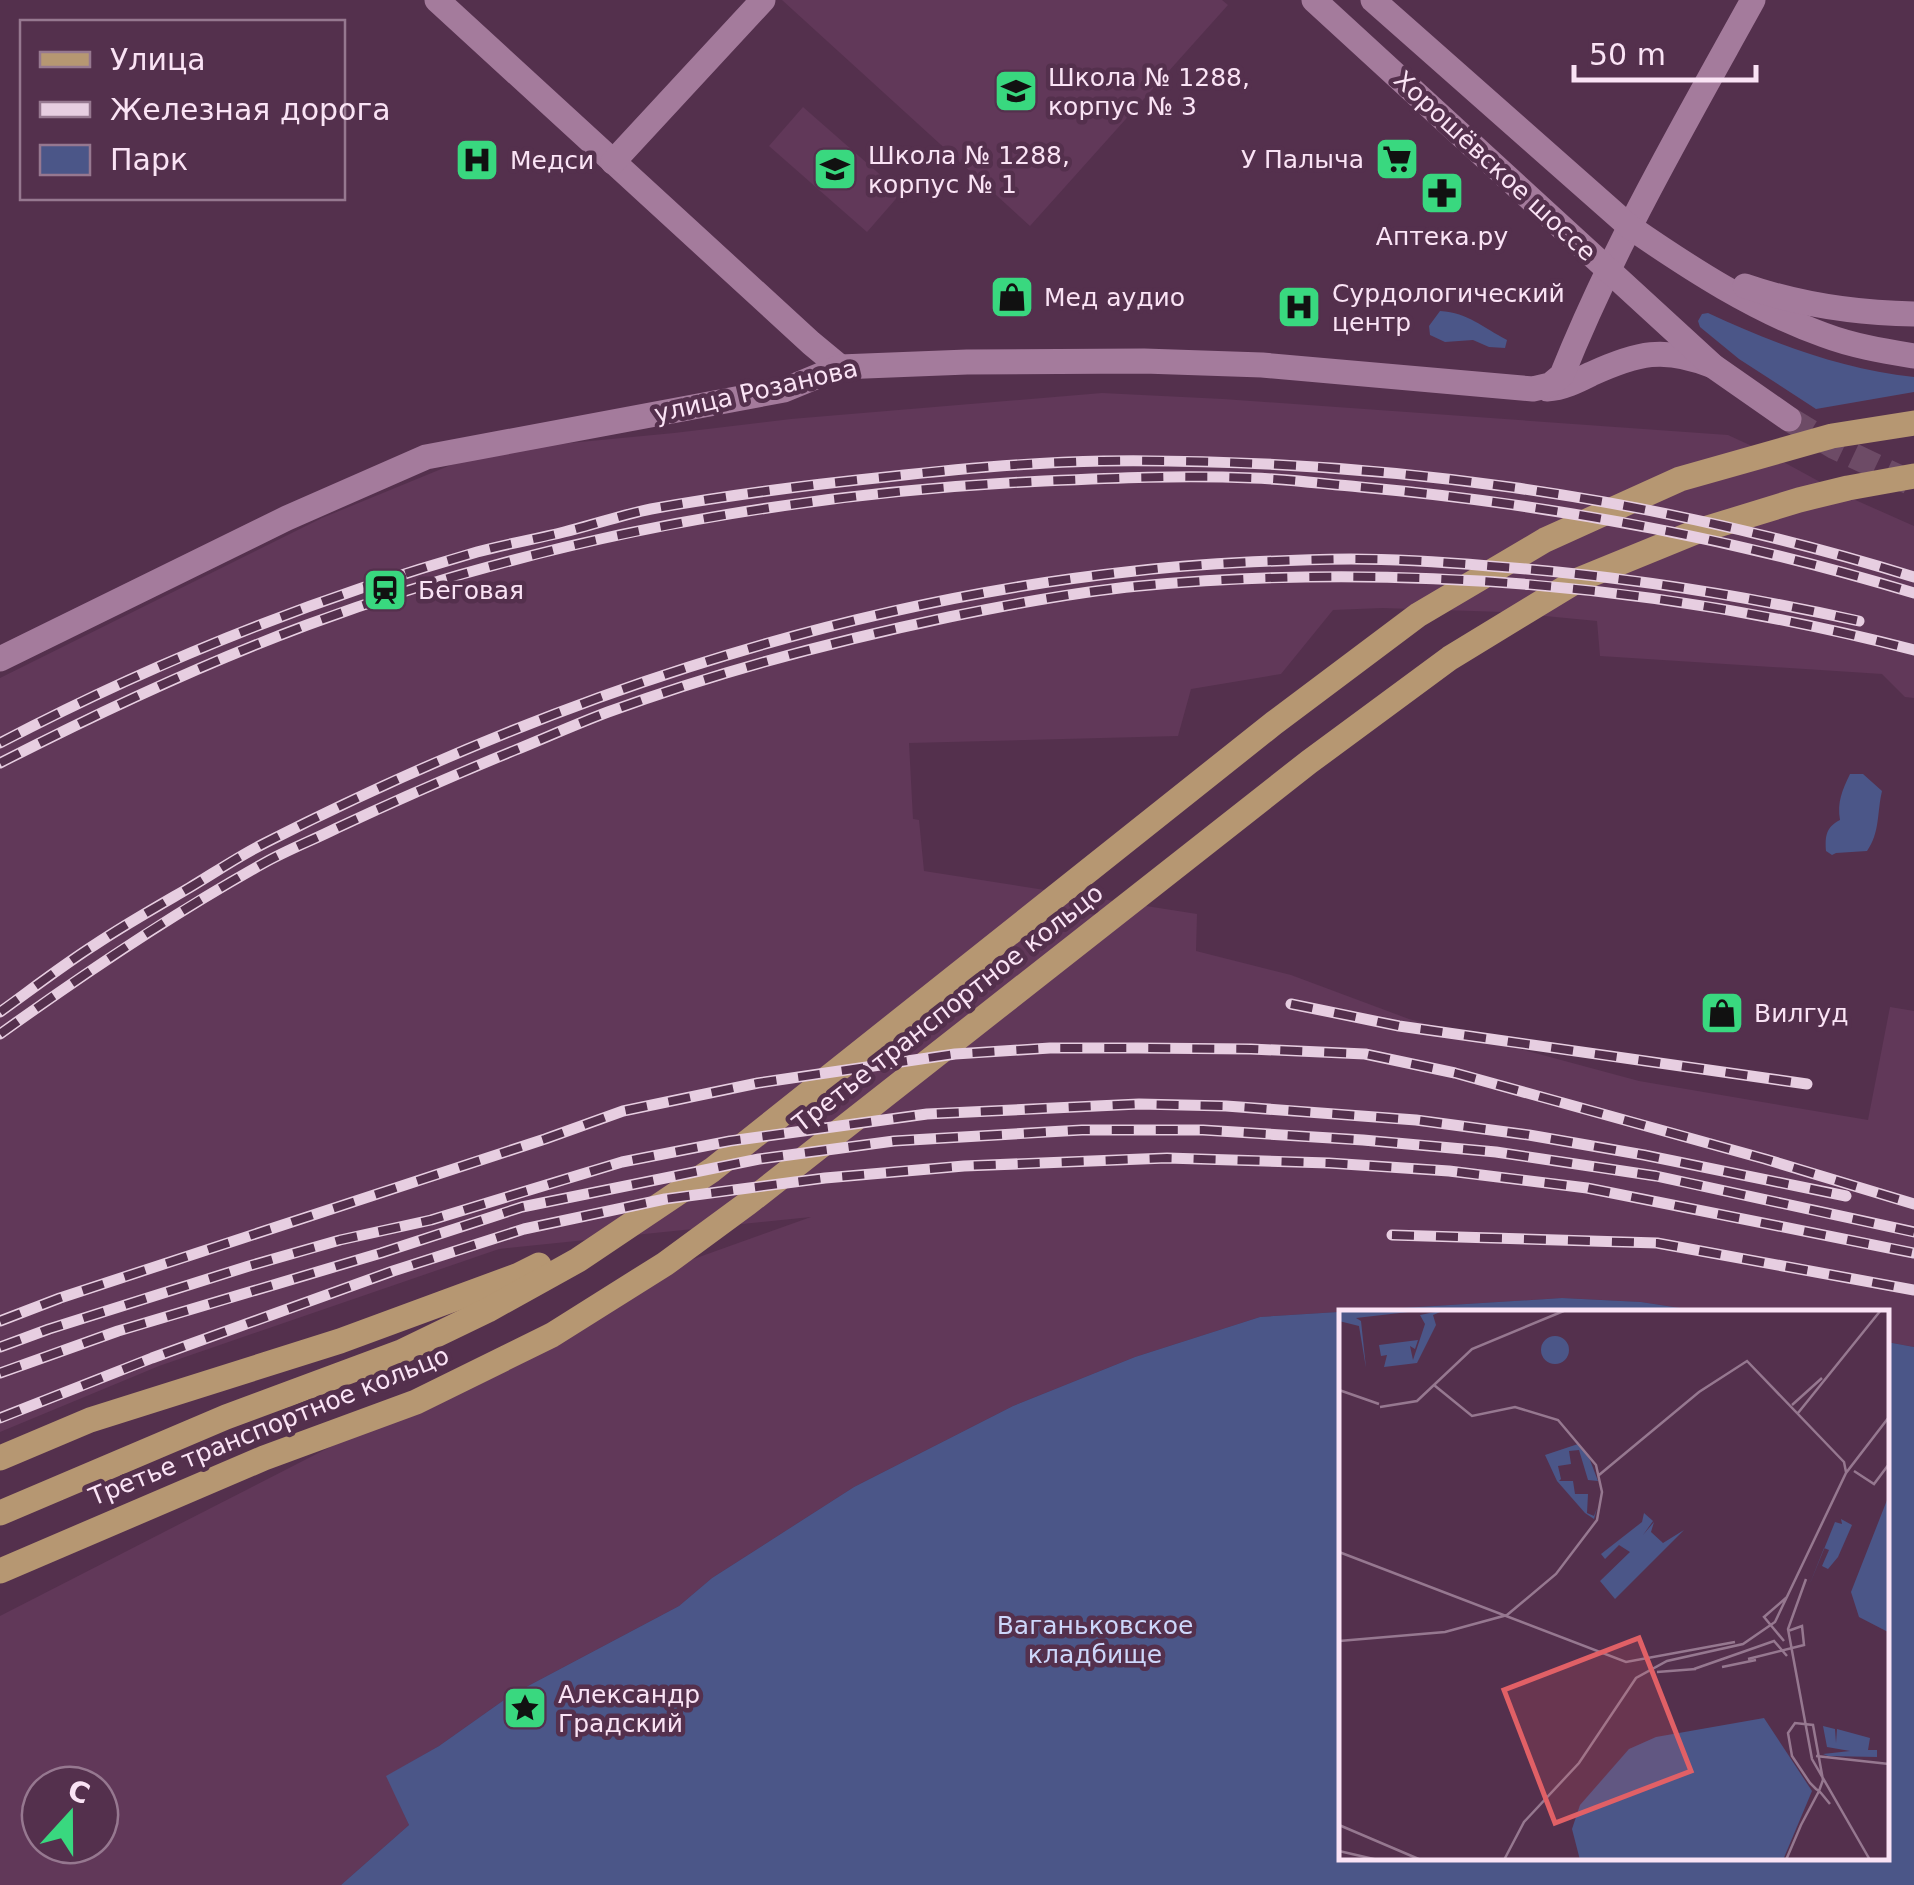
<svg xmlns="http://www.w3.org/2000/svg" width="1914" height="1885" viewBox="0 0 1914 1885" font-family="'DejaVu Sans',sans-serif">
  <style>
    .built { fill: #613859; fill-rule: evenodd }
    .green { fill: #4b5688 }
    .lines { fill: none; stroke-linecap: round; stroke-linejoin: round }
    .secondary-tunnel { stroke: #6d4b66; stroke-width: 25; stroke-dasharray: 25 12; stroke-linecap: butt }
    .street { stroke: #a47b9c; stroke-width: 25 }
    .secondary { stroke: #a47b9c; stroke-width: 25 }
    .primary { stroke: #b69772; stroke-width: 25 }
    .rail-casing { stroke: #e7cee1; stroke-width: 11 }
    .rail { stroke: #54304d; stroke-width: 8; stroke-dasharray: 22; stroke-linecap: butt }
    .labels { text-anchor: middle; dominant-baseline: central; stroke-width: 9; stroke-linejoin: round; paint-order: stroke }
    .poi-label { font-size: 25px; fill: #fae3f5; stroke: #54304d; text-anchor: start }
    .street-label { font-size: 25px; fill: #fae3f5; stroke: #54304d }
    .park-label { font-size: 25px; fill: #cdd7fb; stroke: #54304d }
    .inset-road { fill: none; stroke: #967890; stroke-width: 2.5 }
    .view { fill: #e16066; fill-opacity: 0.15; stroke: #e16066; stroke-width: 5 }
    .inset-edge { fill: none; stroke: #fae3f5; stroke-width: 5 }
  </style>
  <rect width="100%" height="100%" fill="#54304d"/>
  <g class="built">
    <path d="M 782,0 L 1222,0 L 1228,5 L 1030,226 Z"/>
    <path d="M 803,107 L 901,193 L 867,232 L 769,146 Z"/>
    <path d="M 1102,393 L 1223,399 L 1728,435 L 1767,453 L 1844,495 L 1914,526 L 1914,698 L 1905,697 L 1882,674 L 1600,656 L 1597,621 L 1503,612 L 1382,608 L 1333,610 L 1281,674 L 1191,689 L 1178,736 L 909,743 L 913,819 L 919,820 L 924,871 L 1197,914 L 1196,951 L 1291,975 L 1409,1019 L 1639,1081 L 1868,1120 L 1890,1007 L 1914,1011 L 1914,1347 L 1887,1342 L 1886,1312 L 1706,1312 L 1641,1302 L 1562,1298 L 1260,1317 L 1135,1357 L 1013,1406 L 854,1487 L 712,1578 L 679,1606 L 511,1695 L 439,1746 L 387,1776 L 409,1825 L 341,1885 L 0,1885 L 0,1616 L 496,1362 L 635,1280 L 811,1217 L 499,1249 L 159,1366 L 0,1432 L 0,678 L 322,518 L 451,465 L 528,447 L 674,433 L 791,419 ZM 40,1785 L 100,1785 L 100,1845 L 40,1845 Z"/>
  </g>
  <g class="green">
    <path d="M 1440,311 C 1469,313 1482,327 1507,340 L 1505,348 L 1489,347 L 1473,340 L 1445,342 L 1430,335 L 1429,326 Z"/>
    <path d="M 1708,313 C 1775,344 1840,369 1914,377 L 1914,392 L 1816,409 L 1739,359 L 1700,327 L 1698,321 L 1702,314 Z"/>
    <path d="M 1850,774 L 1863,774 L 1882,791 C 1877,812 1880,833 1867,851 L 1836,853 L 1832,855 L 1826,851 C 1825,836 1826,827 1840,820 C 1837,802 1842,791 1850,774 Z"/>
    <path d="M 1562,1298 L 1641,1302 L 1706,1312 L 1342,1312 L 1342,1858 L 1886,1858 L 1887,1342 L 1914,1347 L 1914,1885 L 341,1885 L 409,1825 L 386,1776 L 439,1746 L 511,1695 L 679,1606 L 712,1578 L 854,1487 L 1013,1406 L 1135,1357 L 1260,1317 Z"/>
  </g>
  <g class="lines">
    <path class="secondary-tunnel" d="M 1789,419 L 1835,447 L 1909,482"/>
    <g class="street">
      <path d="M 437,0 L 811,343 L 840,367"/>
      <path d="M 613,162 L 763,0"/>
      <path d="M 1547,389 C 1563,388 1577,381 1591,374 C 1637,353 1664,346 1713,366"/>
      <path d="M 0,659 L 287,518 L 426,457 L 784,390 L 840,367 L 967,362 L 1144,361 L 1262,365 L 1533,389 L 1550,385 L 1562,375 C 1614,245 1685,123 1753,0"/>
    </g>
    <g class="secondary">
      <path d="M 1314,0 L 1713,366 L 1789,419"/>
      <path d="M 1373,0 L 1630,227 C 1691,269 1754,310 1824,335 C 1853,346 1884,351 1914,356"/>
      <path d="M 1745,286 C 1800,305 1857,313 1914,314"/>
    </g>
    <g class="primary">
      <path d="M 0,1458 L 90,1420 L 340,1341 L 519,1275 L 539,1265"/>
      <path d="M 0,1513 L 226,1417 L 401,1352 L 488,1310 L 578,1260 L 712,1170 L 1274,723 L 1418,615 L 1545,540 L 1680,479 L 1832,436 L 1914,423"/>
      <path d="M 0,1571 L 264,1458 L 416,1402 L 552,1335 L 665,1264 L 748,1203 L 1309,762 L 1450,658 L 1578,580 L 1698,531 L 1799,500 L 1848,488 L 1914,476"/>
    </g>
    <defs>
      <g id="rail">
        <path d="M 0,743 C 152,663 313,599 477,552 C 506,544 536,539 564,532 C 593,525 621,515 651,509 C 728,495 808,485 886,477 C 958,469 1031,462 1103,461 C 1377,458 1653,496 1914,577"/>
        <path d="M 0,763 C 100,712 202,664 307,625 C 542,538 794,493 1044,481 C 1113,478 1183,475 1252,478 C 1288,479 1324,484 1360,487 C 1549,504 1733,538 1914,593"/>
        <path d="M 1291,1004 L 1399,1026 L 1807,1084"/>
        <path d="M 0,1012 C 32,989 63,965 96,944 C 126,924 158,906 189,888 C 214,873 239,856 265,843 C 536,705 832,603 1135,571 C 1206,563 1280,560 1351,559 C 1397,559 1443,562 1489,566 C 1614,575 1736,594 1859,621"/>
        <path d="M 0,1034 C 85,973 172,914 264,863 C 287,850 313,840 337,828 C 395,801 454,775 513,751 C 545,738 576,724 608,712 C 718,672 834,641 949,617 C 1012,604 1076,592 1139,586 C 1399,562 1662,585 1914,650"/>
        <path d="M 1392,1235 L 1657,1243 L 1914,1290"/>
        <path d="M 0,1321 L 60,1298 L 545,1139 L 623,1111 L 758,1083 L 955,1054 L 1050,1048 L 1138,1048 L 1251,1049 L 1365,1054 L 1455,1073 L 1765,1159 L 1914,1204"/>
        <path d="M 0,1347 L 49,1329 L 249,1266 L 340,1240 L 431,1220 L 622,1162 L 730,1141 L 927,1114 L 1139,1104 L 1226,1106 L 1416,1120 L 1529,1135 L 1644,1155 L 1846,1196"/>
        <path d="M 0,1373 L 118,1331 L 381,1253 L 522,1207 L 759,1159 L 894,1141 L 1082,1130 L 1203,1130 L 1363,1140 L 1496,1152 L 1656,1176 L 1914,1232"/>
        <path d="M 0,1418 L 152,1358 L 393,1271 L 524,1229 L 665,1199 L 825,1178 L 964,1166 L 1167,1158 L 1329,1163 L 1449,1171 L 1587,1188 L 1914,1253"/>
      </g>
    </defs>
    <use href="#rail" class="rail-casing"/>
    <use href="#rail" class="rail"/>
  </g>
  <defs>
    <symbol id="school-square" viewBox="-11 -11 22 22"><rect x="-9" y="-9" width="18" height="18" rx="4" fill="#39d87f" stroke="#54304d"/><path d="M0-5L7-2L0 1L-7-2ZM-4 1L0 2.5L4 1V4Q0 6-4 4Z" fill="#111"/></symbol>
    <symbol id="supermarket-square" viewBox="-11 -11 22 22"><rect x="-9" y="-9" width="18" height="18" rx="4" fill="#39d87f" stroke="#54304d"/><path d="M-6-5.5h2.5l.6 2H6L4.5 2H-2.5L-4.4-4H-6ZM-1.5 3.2a1.3 1.3 0 1 0 .1 0ZM3 3.2a1.3 1.3 0 1 0 .1 0Z" fill="#111"/></symbol>
    <symbol id="hospital-square" viewBox="-11 -11 22 22"><rect x="-9" y="-9" width="18" height="18" rx="4" fill="#39d87f" stroke="#54304d"/><path d="M-5-5h3v3.5h4V-5h3V5h-3V1.5h-4V5h-3Z" fill="#111"/></symbol>
    <symbol id="pharmacy-square" viewBox="-11 -11 22 22"><rect x="-9" y="-9" width="18" height="18" rx="4" fill="#39d87f" stroke="#54304d"/><path d="M-2-6h4v4h4v4h-4v4h-4v-4h-4v-4h4Z" fill="#111"/></symbol>
    <symbol id="shop-square" viewBox="-11 -11 22 22"><rect x="-9" y="-9" width="18" height="18" rx="4" fill="#39d87f" stroke="#54304d"/><path d="M-5-2.5h2.3a2.7 3.5 0 0 1 5.4 0H5L5.5 6h-11ZM-1.5-2.5h3a1.5 2.3 0 0 0-3 0Z" fill="#111"/></symbol>
    <symbol id="station-square" viewBox="-11 -11 22 22"><rect x="-9" y="-9" width="18" height="18" rx="4" fill="#39d87f" stroke="#54304d"/><path d="M-3-6H3Q5-6 5-4V2Q5 4 3 4L4.5 6H3L1.5 4h-3L-3 6H-4.5L-3 4Q-5 4-5 2V-4Q-5-6-3-6ZM-3.5-4v3h7v-3ZM-3.5 1v1.5H-2V1ZM2 1v1.5H3.5V1Z" fill="#111"/></symbol>
    <symbol id="sight-square" viewBox="-11 -11 22 22"><rect x="-9" y="-9" width="18" height="18" rx="4" fill="#39d87f" stroke="#54304d"/><path d="M0-6L1.8-2.2L6-1.7L2.9 1.2L3.7 5.4L0 3.3L-3.7 5.4L-2.9 1.2L-6-1.7L-1.8-2.2Z" fill="#111"/></symbol>
  </defs>
  <g fill-rule="evenodd">
    <use href="#school-square" x="991" y="66" width="50" height="50"/>
    <use href="#supermarket-square" x="1372" y="134" width="50" height="50"/>
    <use href="#hospital-square" x="452" y="135" width="50" height="50"/>
    <use href="#school-square" x="810" y="144" width="50" height="50"/>
    <use href="#pharmacy-square" x="1417" y="168" width="50" height="50"/>
    <use href="#shop-square" x="987" y="272" width="50" height="50"/>
    <use href="#hospital-square" x="1274" y="282" width="50" height="50"/>
    <use href="#station-square" x="360" y="565" width="50" height="50"/>
    <use href="#shop-square" x="1697" y="988" width="50" height="50"/>
    <use href="#sight-square" x="500" y="1683" width="50" height="50"/>
  </g>
  <g class="labels">
    <g class="poi-label">
      <text x="1048" y="77">Школа № 1288,<tspan x="1048" dy="29">корпус № 3</tspan></text>
      <text x="868" y="155">Школа № 1288,<tspan x="868" dy="29">корпус № 1</tspan></text>
      <text x="1364" y="159" text-anchor="end">У Палыча</text>
      <text x="510" y="160">Медси</text>
      <text x="1442" y="236" text-anchor="middle">Аптека.ру</text>
      <text x="1332" y="293">Сурдологический<tspan x="1332" dy="29">центр</tspan></text>
      <text x="1044" y="297">Мед аудио</text>
      <text x="418" y="590">Беговая</text>
      <text x="1754" y="1013">Вилгуд</text>
      <text x="558" y="1694">Александр<tspan x="558" dy="29">Градский</tspan></text>
    </g>
    <g class="street-label">
      <text transform="translate(1495 166) rotate(43)">Хорошёвское шоссе</text>
      <text transform="translate(756 391) rotate(-13)">улица Розанова</text>
      <text transform="translate(948 1008) rotate(-38)">Третье транспортное кольцо</text>
      <text transform="translate(269 1426) rotate(-22)">Третье транспортное кольцо</text>
    </g>
    <g class="park-label">
      <text x="1095" y="1625">Ваганьковское<tspan x="1095" dy="29">кладбище</tspan></text>
    </g>
  </g>
  <g transform="translate(1339 1310)">
    <rect width="550" height="550" fill="#54304d"/>
    <path d="M 0,0 L 87,0 L 17,8 L 22,11 L 27,58 L 20,16 L 0,11 ZM 106,0 L 94,5 L 97,15 L 78,53 L 45,57 L 48,45 L 42,46 L 40,35 L 79,30 L 76,39 L 71,36 L 74,50 L 86,14 L 81,5 ZM202 40a14 14 0 1 1 28 0a14 14 0 1 1-28 0ZM 239,134 L 251,150 L 259,171 L 249,170 L 240,140 L 230,141 L 232,154 L 219,156 L 222,169 L 220,171 L 234,171 L 236,184 L 249,184 L 248,203 L 255,206 L 258,198 L 255,209 L 246,203 L 218,171 L 206,145 ZM 550,185 L 550,322 L 549,322 L 520,307 L 512,282 ZM 305,203 L 314,211 L 304,225 L 315,212 L 312,222 L 324,233 L 345,220 L 276,289 L 261,271 L 291,242 L 280,235 L 266,249 L 262,244 L 303,212 ZM 502,209 L 513,215 L 499,247 L 489,259 L 483,256 L 490,240 L 485,238 L 470,276 L 496,212 L 503,214 ZM 425,408 L 473,481 L 444,550 L 241,550 L 233,519 L 241,495 L 290,439 L 317,427 ZM 484,416 L 496,419 L 497,433 L 498,419 L 531,428 L 529,440 L 538,440 L 538,447 L 489,446 L 484,444 L 511,441 L 488,437 Z" fill="#4b5688"/>
    <path class="inset-road" d="M 0,80 L 40,94M 453,95 L 483,68M 41,97 L 78,91 L 133,39 L 227,0M 459,103 L 542,0M 515,161 L 535,174 L 550,154M 260,165 L 360,82 L 408,51 L 505,152 L 507,162M 0,242 L 287,352 L 396,332M 467,269 L 449,319 L 473,449 L 531,550M 0,331 L 106,322 L 168,305 L 217,264 L 258,210 L 263,182 L 257,155 L 219,110 L 176,97 L 133,106 L 95,75M 445,331 L 425,307 L 448,287M 409,349 L 465,335 L 463,316 L 449,321M 383,357 L 417,350M 355,359 L 435,331 L 448,346M 318,362 L 357,359M 477,446 L 550,454M 0,515 L 82,550M 0,541 L 39,550M 165,550 L 185,512 L 240,453 L 297,368 L 328,351 L 404,334 L 436,312 L 507,163 L 550,107M 447,550 L 462,515 L 480,481 L 484,470 L 474,415 L 456,413 L 449,423 L 453,446 L 471,473 L 477,479 L 480,481 L 482,483 L 491,494"/>
    <path class="view" d="M 300,328 L 352,461 L 216,513 L 165,380 Z"/>
    <rect width="550" height="550" class="inset-edge"/>
  </g>
  <rect x="20" y="20" width="325" height="180" fill="#54304d" stroke="#967890" stroke-width="2.5"/>
  <rect x="40" y="52" width="50" height="15" fill="#b69772" stroke="#967890" stroke-width="2.5"/>
  <text x="110" y="70" font-size="30" fill="#fae3f5">Улица</text>
  <rect x="40" y="102" width="50" height="15" fill="#e7cee1" stroke="#967890" stroke-width="2.5"/>
  <text x="110" y="120" font-size="30" fill="#fae3f5">Железная дорога</text>
  <rect x="40" y="145" width="50" height="30" fill="#4b5688" stroke="#967890" stroke-width="2.5"/>
  <text x="110" y="170" font-size="30" fill="#fae3f5">Парк</text>
  <g transform="translate(70 1815) rotate(21)"><circle r="48" fill="#54304d" stroke="#967890" stroke-width="2.5"/>
  <path d="M0-8L18 38L0 25L-18 38Z" fill="#39d87f"/>
  <text y="-15" font-size="28" font-weight="bold" text-anchor="middle" fill="#fae3f5">С</text>
  </g>
  <path d="M1574 65v15h182v-15" fill="none" stroke="#fae3f5" stroke-width="5"/>
  <text x="1589" y="65" font-size="30" fill="#fae3f5" stroke="#54304d" stroke-width="8" paint-order="stroke">50 m</text>
</svg>
